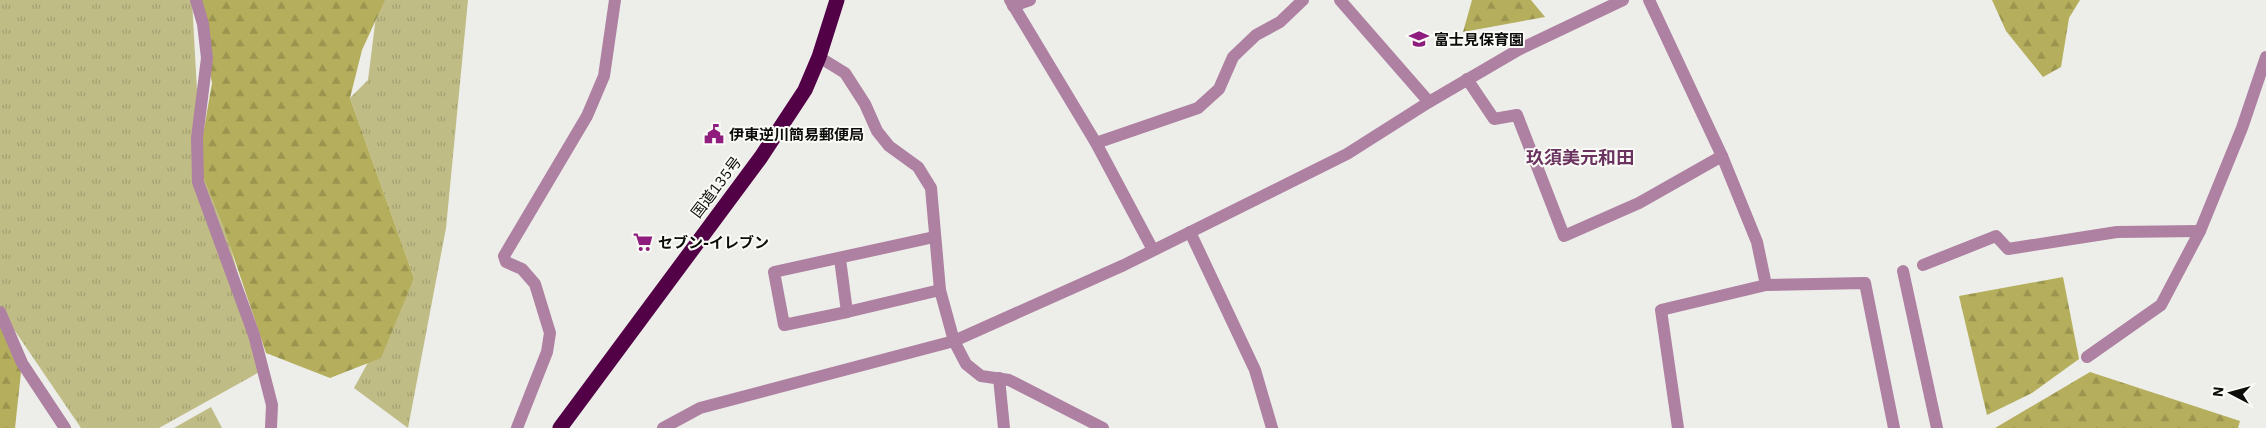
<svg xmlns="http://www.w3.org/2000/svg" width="2266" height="428" viewBox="0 0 2266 428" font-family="'IBM Plex Sans','Noto Sans JP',sans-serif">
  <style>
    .grass { fill: url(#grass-tufts) }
    .forest { fill: url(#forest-firs) }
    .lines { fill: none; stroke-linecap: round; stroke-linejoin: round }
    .minor { stroke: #ae80a2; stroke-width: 12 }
    .highway { stroke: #520147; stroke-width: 15 }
    .labels { text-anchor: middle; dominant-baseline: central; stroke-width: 4; stroke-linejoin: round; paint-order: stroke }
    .poi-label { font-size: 15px; font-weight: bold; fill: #0c0c0b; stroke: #fafaf6; text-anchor: start }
    .street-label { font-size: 15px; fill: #0c0c0b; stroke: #fafaf6 }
    .quarter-label { font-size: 18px; font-weight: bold; fill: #6b3360; stroke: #fafaf6 }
  </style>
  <defs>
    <pattern id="grass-tufts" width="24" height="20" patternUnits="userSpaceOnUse" patternTransform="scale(1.25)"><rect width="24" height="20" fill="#c0bc85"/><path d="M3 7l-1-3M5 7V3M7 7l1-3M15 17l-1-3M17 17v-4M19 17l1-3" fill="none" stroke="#a4a072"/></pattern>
    <pattern id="forest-firs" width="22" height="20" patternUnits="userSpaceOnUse" patternTransform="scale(1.25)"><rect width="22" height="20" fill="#b5ae5c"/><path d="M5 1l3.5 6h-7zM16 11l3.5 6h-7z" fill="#9a944f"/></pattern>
  </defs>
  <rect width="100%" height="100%" fill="#edede9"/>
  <g class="grass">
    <path d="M 0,0 L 192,0 L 199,127 L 263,370 L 159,428 L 81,428 L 0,309 Z"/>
    <path d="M 378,0 L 468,0 L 446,228 L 408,428 L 354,388 L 414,278 L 350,98 L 368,80 Z"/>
    <path d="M 211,407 L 222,428 L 174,428 Z"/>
  </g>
  <g class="forest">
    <path d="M 196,0 L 385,0 L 362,50 L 350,98 L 414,278 L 381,358 L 330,378 L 266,353 L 223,225 L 198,164 L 212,83 Z"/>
    <path d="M 1472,0 L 1531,0 L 1545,17 L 1463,32 Z"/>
    <path d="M 1992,0 L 2080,0 L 2069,18 L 2061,67 L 2043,77 L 2006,31 Z"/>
    <path d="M 2063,277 L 2079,359 L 2032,393 L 1987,415 L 1959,296 Z"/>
    <path d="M 0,313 L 22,363 L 15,428 L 0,428 Z"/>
    <path d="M 2090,372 L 2240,421 L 2238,428 L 1995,428 Z"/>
  </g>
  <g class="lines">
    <g class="minor">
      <path d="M 196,0 L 203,24 L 207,58 L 197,138 L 198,182 L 254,335 L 272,405 L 271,428"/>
      <path d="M 1010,0 L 1096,143"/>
      <path d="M 1340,0 L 1429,102"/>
      <path d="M 1649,0 L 1722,156 L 1757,242 L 1766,285"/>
      <path d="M 1013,6 L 1030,0"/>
      <path d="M 819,57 L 845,73 L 865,104 L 877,131 L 889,146 L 918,167 L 931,188 L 940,290 L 954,341 L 966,364 L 981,376 L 1009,380 L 1103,428"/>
      <path d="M 1467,79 L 1494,119 L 1517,115 L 1564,236 L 1639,203 L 1722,156"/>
      <path d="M 1190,232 L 1255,370 L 1272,428"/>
      <path d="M 934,237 L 774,272 L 784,325 L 847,312 L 940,290"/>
      <path d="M 1153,250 L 1096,143 L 1198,108 L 1219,89 L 1233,57 L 1256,35 L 1280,22 L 1303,0"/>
      <path d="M 840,259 L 847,312"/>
      <path d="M 1923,265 L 1996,236 L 2008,249 L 2117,232 L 2200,231"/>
      <path d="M 1903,271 L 1937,428"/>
      <path d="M 0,312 L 22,363 L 65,428"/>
      <path d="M 2087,357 L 2161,305 L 2200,231 L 2242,128 L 2266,57"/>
      <path d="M 999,378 L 1004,428"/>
      <path d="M 517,428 L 547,352 L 550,333 L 535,284 L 522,269 L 506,262 L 504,256 L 587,116 L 604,76 L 615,0"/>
      <path d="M 663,428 L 700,408 L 954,341 L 1124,265 L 1347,154 L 1429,102 L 1518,50 L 1623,0"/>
      <path d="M 1678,428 L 1661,310 L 1766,285 L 1865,283 L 1894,428"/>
    </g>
    <path class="highway" d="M 560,428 L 761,157 L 805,90 L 819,57 L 837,0"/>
  </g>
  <defs>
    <symbol id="school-bare" viewBox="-9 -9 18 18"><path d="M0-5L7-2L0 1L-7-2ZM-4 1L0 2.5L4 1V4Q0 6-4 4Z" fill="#8f1d7d" stroke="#fafaf6" stroke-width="2.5" paint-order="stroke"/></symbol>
    <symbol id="civic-bare" viewBox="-9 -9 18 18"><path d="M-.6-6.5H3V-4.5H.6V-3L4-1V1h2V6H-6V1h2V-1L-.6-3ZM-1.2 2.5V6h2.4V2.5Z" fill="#8f1d7d" stroke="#fafaf6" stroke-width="2.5" paint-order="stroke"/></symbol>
    <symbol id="supermarket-bare" viewBox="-9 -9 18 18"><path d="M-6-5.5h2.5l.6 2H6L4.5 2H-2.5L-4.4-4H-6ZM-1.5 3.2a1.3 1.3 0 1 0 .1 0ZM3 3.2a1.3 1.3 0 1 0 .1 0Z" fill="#8f1d7d" stroke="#fafaf6" stroke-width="2.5" paint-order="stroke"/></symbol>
  </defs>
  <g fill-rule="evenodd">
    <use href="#school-bare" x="1405" y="25" width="28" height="28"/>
    <use href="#civic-bare" x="700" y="120" width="28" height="28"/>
    <use href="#supermarket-bare" x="629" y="228" width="28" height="28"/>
  </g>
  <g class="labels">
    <g class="poi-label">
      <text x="1434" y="39">富士見保育園</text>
      <text x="729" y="134">伊東逆川簡易郵便局</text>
      <text x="658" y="242">セブン-イレブン</text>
    </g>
    <g class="street-label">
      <text transform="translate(716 187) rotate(-53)">国道135号</text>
    </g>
    <g class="quarter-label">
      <text x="1580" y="157">玖須美元和田</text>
    </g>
  </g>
  <g transform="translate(2231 393) rotate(276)" stroke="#fafaf6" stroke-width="4" paint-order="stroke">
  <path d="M0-4L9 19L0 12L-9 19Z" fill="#0c0c0b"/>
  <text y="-8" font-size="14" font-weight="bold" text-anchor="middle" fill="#0c0c0b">N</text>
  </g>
</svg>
